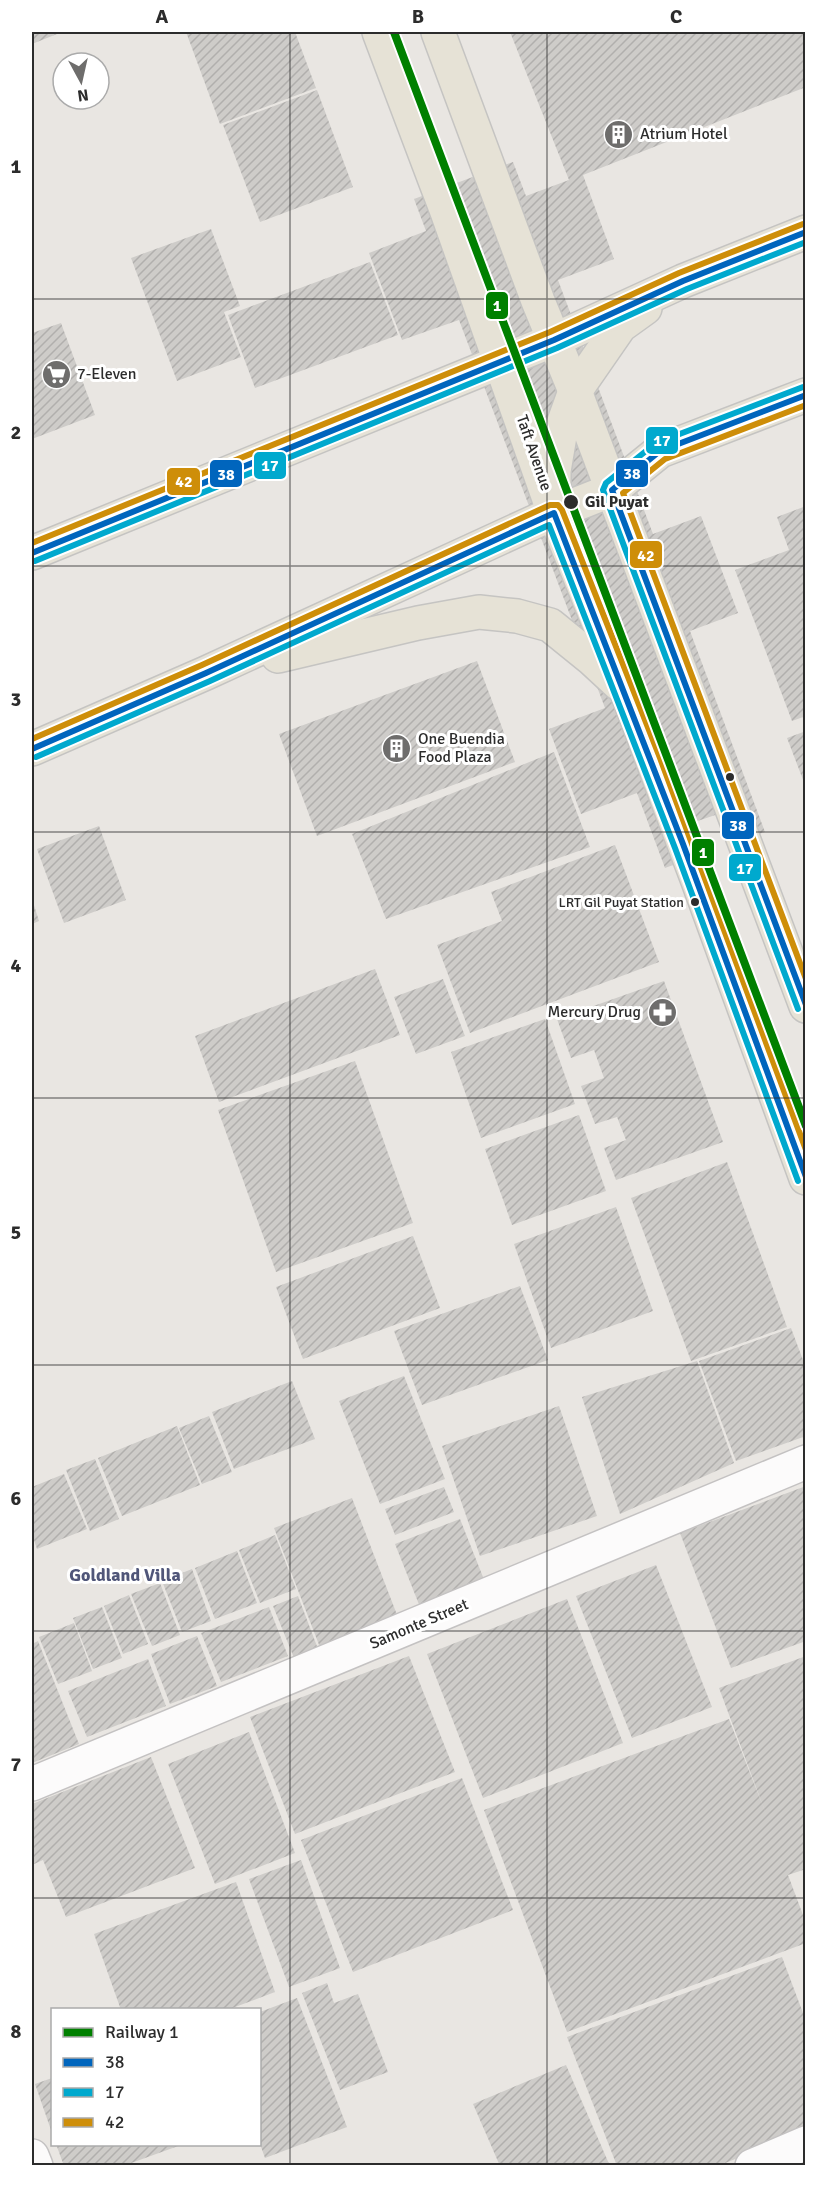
<svg xmlns="http://www.w3.org/2000/svg" width="837" height="2197" viewBox="0 0 837 2197" font-family="Signika,sans-serif">
  <style>
    .building { fill: url(#building-hatch) }
    .lines { fill: none; stroke-linecap: round; stroke-linejoin: round }
    .minor-casing { stroke: #c4c2c2; stroke-width: 36 }
    .major-casing { stroke: #c5c4c2; stroke-width: 36 }
    .minor { stroke: #fcfbfb; stroke-width: 33 }
    .major { stroke: #e6e2d6; stroke-width: 33 }
    .bus-1-casing { stroke: #fff; stroke-width: 10 }
    .bus-2-casing { stroke: #fff; stroke-width: 10 }
    .bus-3-casing { stroke: #fff; stroke-width: 10 }
    .bus-1 { stroke: #0065bd; stroke-width: 6 }
    .bus-2 { stroke: #00a9ce; stroke-width: 6 }
    .bus-3 { stroke: #ce8e09; stroke-width: 6 }
    .rail-1-casing { stroke: #fff; stroke-width: 12 }
    .rail-1 { stroke: #008000; stroke-width: 8 }
    .grid { fill: none; stroke: #2c2c2c; stroke-width: 1.5; stroke-opacity: 0.55 }
    .stop-dot { fill: #2c2c2c; stroke: #fff; stroke-width: 2 }
    .labels { text-anchor: middle; dominant-baseline: central; stroke-width: 6; stroke-linejoin: round; paint-order: stroke }
    .bus-label { font-size: 14px; fill: #2c2c2c; stroke: #fff; text-anchor: end }
    .poi-label { font-size: 16px; fill: #2c2c2c; stroke: #fff; text-anchor: start }
    .street-label { font-size: 16px; fill: #2c2c2c; stroke: #fff }
    .stop-label { font-size: 16px; font-weight: bold; fill: #2c2c2c; stroke: #fff; text-anchor: start }
    .neighbourhood-label { font-size: 18px; font-weight: bold; fill: #505679; stroke: #fff }
    .line-badge { stroke: #fff; stroke-width: 2 }
    .badge-label { font-size: 16px; text-anchor: middle; font-weight: bold; fill: #fff }
    .neatline { fill: none; stroke: #2c2c2c; stroke-width: 2 }
    .grid-label { font-size: 20px; text-anchor: middle; font-weight: bold; fill: #2c2c2c }
  </style>
  <defs>
    <pattern id="building-hatch" width="6" height="6" patternUnits="userSpaceOnUse" patternTransform="scale(1.5)"><rect width="6" height="6" fill="#ceccc9"/><path d="M-1 1l2-2M0 6l6-6M5 7l2-2" fill="none" stroke="#b1afad"/></pattern>
  </defs>
  <rect width="100%" height="100%" fill="#e9e6e2"/>
  <g class="building">
    <path d="M 32,32 L 62,32 L 32,44 Z"/>
    <path d="M 186,32 L 295,32 L 316,88 L 220,124 Z"/>
    <path d="M 510,32 L 806,32 L 806,87 L 583,175 L 614,259 L 558,280 L 653,534 L 701,516 L 738,613 L 690,631 L 765,832 L 736,842 L 724,812 L 683,826 L 695,857 L 665,868 L 637,793 L 581,814 L 549,729 L 605,708 L 459,320 L 402,340 L 369,253 L 426,231 L 414,199 L 513,162 L 526,196 L 569,180 Z"/>
    <path d="M 317,90 L 353,187 L 260,222 L 223,125 Z"/>
    <path d="M 211,229 L 240,306 L 224,312 L 241,357 L 177,381 L 131,258 Z"/>
    <path d="M 370,262 L 398,335 L 255,388 L 228,315 Z"/>
    <path d="M 61,323 L 95,415 L 32,439 L 32,333 Z"/>
    <path d="M 806,506 L 806,716 L 792,721 L 735,570 L 789,550 L 777,517 Z"/>
    <path d="M 477,661 L 515,762 L 317,836 L 279,734 Z"/>
    <path d="M 806,731 L 806,785 L 805,785 L 787,738 Z"/>
    <path d="M 554,752 L 590,847 L 386,919 L 352,834 Z"/>
    <path d="M 99,826 L 126,900 L 64,923 L 37,849 Z"/>
    <path d="M 615,845 L 659,962 L 470,1033 L 437,945 L 502,921 L 491,892 Z"/>
    <path d="M 32,899 L 39,921 L 32,924 Z"/>
    <path d="M 375,969 L 400,1035 L 219,1102 L 195,1036 Z"/>
    <path d="M 443,979 L 465,1036 L 416,1054 L 394,997 Z"/>
    <path d="M 664,981 L 723,1142 L 616,1180 L 604,1148 L 626,1140 L 617,1117 L 595,1124 L 581,1086 L 604,1078 L 594,1050 L 571,1058 L 557,1019 Z"/>
    <path d="M 545,1019 L 575,1104 L 481,1138 L 451,1052 Z"/>
    <path d="M 355,1061 L 413,1223 L 276,1272 L 218,1110 Z"/>
    <path d="M 579,1115 L 606,1191 L 512,1225 L 485,1149 Z"/>
    <path d="M 727,1162 L 787,1327 L 691,1361 L 631,1198 Z"/>
    <path d="M 616,1207 L 653,1311 L 551,1348 L 514,1244 Z"/>
    <path d="M 413,1236 L 440,1308 L 303,1359 L 276,1287 Z"/>
    <path d="M 520,1286 L 548,1360 L 422,1405 L 394,1331 Z"/>
    <path d="M 791,1328 L 806,1368 L 806,1436 L 736,1461 L 699,1361 Z"/>
    <path d="M 697,1361 L 734,1463 L 620,1514 L 582,1397 Z"/>
    <path d="M 404,1376 L 445,1479 L 380,1504 L 339,1401 Z"/>
    <path d="M 292,1381 L 315,1439 L 234,1469 L 212,1412 Z"/>
    <path d="M 559,1406 L 597,1516 L 480,1556 L 442,1446 Z"/>
    <path d="M 209,1416 L 232,1472 L 202,1484 L 179,1428 Z"/>
    <path d="M 177,1426 L 200,1485 L 122,1516 L 98,1458 Z"/>
    <path d="M 95,1459 L 119,1519 L 90,1531 L 66,1470 Z"/>
    <path d="M 64,1474 L 87,1529 L 37,1549 L 32,1534 L 32,1487 Z"/>
    <path d="M 806,1486 L 806,1641 L 731,1668 L 680,1533 Z"/>
    <path d="M 444,1487 L 454,1512 L 395,1535 L 385,1509 Z"/>
    <path d="M 352,1498 L 399,1620 L 321,1650 L 274,1528 Z"/>
    <path d="M 460,1519 L 485,1582 L 420,1607 L 395,1544 Z"/>
    <path d="M 275,1535 L 296,1589 L 260,1603 L 239,1550 Z"/>
    <path d="M 237,1551 L 257,1603 L 215,1619 L 195,1568 Z"/>
    <path d="M 656,1565 L 712,1707 L 632,1738 L 576,1596 Z"/>
    <path d="M 192,1569 L 211,1621 L 182,1632 L 162,1581 Z"/>
    <path d="M 160,1583 L 180,1635 L 152,1646 L 131,1594 Z"/>
    <path d="M 129,1595 L 148,1644 L 123,1654 L 104,1606 Z"/>
    <path d="M 298,1596 L 318,1649 L 294,1658 L 273,1606 Z"/>
    <path d="M 567,1599 L 623,1743 L 483,1798 L 427,1654 Z"/>
    <path d="M 102,1607 L 122,1658 L 93,1669 L 73,1618 Z"/>
    <path d="M 269,1607 L 288,1656 L 221,1682 L 201,1633 Z"/>
    <path d="M 74,1623 L 92,1671 L 58,1684 L 39,1637 Z"/>
    <path d="M 197,1636 L 217,1686 L 170,1704 L 151,1654 Z"/>
    <path d="M 38,1641 L 79,1744 L 32,1763 L 32,1644 Z"/>
    <path d="M 409,1656 L 455,1772 L 295,1834 L 250,1717 Z"/>
    <path d="M 806,1656 L 806,1869 L 788,1875 L 806,1923 L 806,1943 L 567,2032 L 484,1810 L 729,1719 L 766,1814 L 719,1688 Z"/>
    <path d="M 148,1659 L 166,1706 L 87,1737 L 68,1691 Z"/>
    <path d="M 249,1732 L 295,1853 L 215,1884 L 168,1764 Z"/>
    <path d="M 151,1757 L 195,1868 L 66,1917 L 43,1860 L 32,1865 L 32,1804 Z"/>
    <path d="M 462,1778 L 513,1910 L 353,1972 L 301,1840 Z"/>
    <path d="M 301,1860 L 340,1968 L 289,1987 L 249,1879 Z"/>
    <path d="M 236,1882 L 275,1992 L 227,2010 L 121,2010 L 94,1934 Z"/>
    <path d="M 782,1957 L 806,2021 L 806,2130 L 718,2166 L 617,2166 L 567,2037 Z"/>
    <path d="M 327,1983 L 334,2003 L 358,1994 L 388,2072 L 340,2090 L 302,1993 Z"/>
    <path d="M 297,1998 L 347,2127 L 265,2158 L 260,2144 L 260,2012 Z"/>
    <path d="M 566,2065 L 610,2166 L 500,2166 L 473,2104 Z"/>
    <path d="M 52,2078 L 52,2133 L 35,2084 Z"/>
    <path d="M 56,2144 L 181,2144 L 181,2145 L 123,2166 L 64,2166 Z"/>
  </g>
  <g class="lines">
    <defs>
      <g id="minor">
        <path d="M 32,1784 L 806,1462"/>
        <path d="M 32,2156 L 36,2166"/>
        <path d="M 752,2166 L 806,2143"/>
      </g>
      <g id="major">
        <path d="M 379,32 L 447,212 L 554,513 L 626,690 L 698,881 L 806,1178"/>
        <path d="M 438,32 L 538,301 L 575,391 L 806,1006"/>
        <path d="M 554,496 L 554,471 L 561,430 L 575,391 L 620,326 L 645,308"/>
        <path d="M 32,553 L 554,340 L 683,281 L 806,232"/>
        <path d="M 278,656 L 418,623 L 479,612 L 517,616 L 550,625 L 592,659 L 619,684"/>
        <path d="M 32,749 L 206,673 L 554,513 L 612,490 L 660,451 L 806,395"/>
      </g>
    </defs>
    <use href="#minor" class="minor-casing"/>
    <use href="#major" class="major-casing"/>
    <use href="#minor" class="minor"/>
    <use href="#major" class="major"/>
    <defs>
      <g id="bus-1">
        <path d="M 806,395 L 660,451 L 612,490 L 806,1005"/>
        <path d="M 32,553 L 554,340 L 683,281 L 806,232"/>
        <path d="M 32,749 L 206,673 L 554,513 L 683,844 L 806,1177"/>
      </g>
      <g id="bus-2">
        <path d="M 35,561 L 557,348 L 687,289 L 806,242"/>
        <path d="M 36,757 L 210,681 L 549,525 L 675,848 L 798,1181"/>
        <path d="M 798,1009 L 603,490 L 606,483 L 656,443 L 803,387"/>
      </g>
      <g id="bus-3">
        <path d="M 806,405 L 665,459 L 623,493 L 806,979"/>
        <path d="M 32,543 L 550,332 L 679,273 L 803,224"/>
        <path d="M 32,739 L 202,665 L 550,505 L 558,505 L 562,510 L 660,758 L 806,1150"/>
      </g>
    </defs>
    <use href="#bus-1" class="bus-1-casing"/>
    <use href="#bus-2" class="bus-2-casing"/>
    <use href="#bus-3" class="bus-3-casing"/>
    <use href="#bus-1" class="bus-1"/>
    <use href="#bus-2" class="bus-2"/>
    <use href="#bus-3" class="bus-3"/>
    <defs>
      <path id="rail-1" d="M 394,32 L 806,1126"/>
    </defs>
    <use href="#rail-1" class="rail-1-casing"/>
    <use href="#rail-1" class="rail-1"/>
  </g>
  <path class="grid" d="M 290,32 L 290,2166M 547,32 L 547,2166M 32,299 L 806,299M 32,566 L 806,566M 32,832 L 806,832M 32,1098 L 806,1098M 32,1365 L 806,1365M 32,1631 L 806,1631M 32,1898 L 806,1898"/>
  <defs>
    <symbol id="building-disc" viewBox="-11 -11 22 22"><circle r="9.5" fill="#6e6d6c" stroke="#fff"/><path d="M-4-6H4V6H1V3H-1V6H-4ZM-2.5-4.3h1.7v1.8h-1.7ZM.8-4.3h1.7v1.8H.8ZM-2.5-1h1.7V.8h-1.7ZM.8-1h1.7V.8H.8Z" fill="#fff"/></symbol>
    <symbol id="supermarket-disc" viewBox="-11 -11 22 22"><circle r="9.5" fill="#6e6d6c" stroke="#fff"/><path d="M-6-5.5h2.5l.6 2H6L4.5 2H-2.5L-4.4-4H-6ZM-1.5 3.2a1.3 1.3 0 1 0 .1 0ZM3 3.2a1.3 1.3 0 1 0 .1 0Z" fill="#fff"/></symbol>
    <symbol id="pharmacy-disc" viewBox="-11 -11 22 22"><circle r="9.5" fill="#6e6d6c" stroke="#fff"/><path d="M-2-6h4v4h4v4h-4v4h-4v-4h-4v-4h4Z" fill="#fff"/></symbol>
  </defs>
  <g fill-rule="evenodd">
    <use href="#building-disc" x="602" y="118" width="33" height="33"/>
    <use href="#supermarket-disc" x="40" y="358" width="33" height="33"/>
    <use href="#building-disc" x="380" y="732" width="33" height="33"/>
    <use href="#pharmacy-disc" x="646" y="996" width="33" height="33"/>
  </g>
  <g class="stop-dot">
    <circle cx="571" cy="502" r="8"/>
    <circle cx="730" cy="777" r="5"/>
    <circle cx="695" cy="902" r="5"/>
  </g>
  <g class="labels">
    <g class="bus-label">
      <text x="684" y="902">LRT Gil Puyat Station</text>
    </g>
    <g class="poi-label">
      <text x="640" y="134">Atrium Hotel</text>
      <text x="77" y="374">7-Eleven</text>
      <text x="418" y="739">One Buendia<tspan x="418" dy="18">Food Plaza</tspan></text>
      <text x="641" y="1012" text-anchor="end">Mercury Drug</text>
    </g>
    <g class="street-label">
      <text transform="translate(534 453) rotate(71)">Taft Avenue</text>
      <text transform="translate(419 1624) rotate(-23)">Samonte Street</text>
    </g>
    <g class="stop-label">
      <text x="585" y="502">Gil Puyat</text>
    </g>
    <g class="neighbourhood-label">
      <text x="125" y="1575">Goldland Villa</text>
    </g>
  </g>
  <g class="line-badge">
    <rect x="485" y="291" width="24" height="29" rx="6" fill="#008000"/>
    <rect x="645" y="426" width="34" height="29" rx="6" fill="#00a9ce"/>
    <rect x="253" y="451" width="34" height="29" rx="6" fill="#00a9ce"/>
    <rect x="615" y="459" width="34" height="29" rx="6" fill="#0065bd"/>
    <rect x="209" y="459" width="34" height="29" rx="6" fill="#0065bd"/>
    <rect x="166" y="467" width="35" height="29" rx="6" fill="#ce8e09"/>
    <rect x="629" y="540" width="34" height="29" rx="6" fill="#ce8e09"/>
    <rect x="721" y="811" width="34" height="29" rx="6" fill="#0065bd"/>
    <rect x="691" y="838" width="24" height="29" rx="6" fill="#008000"/>
    <rect x="728" y="853" width="34" height="29" rx="6" fill="#00a9ce"/>
  </g>
  <g class="badge-label">
    <text x="497" y="311">1</text>
    <text x="662" y="446">17</text>
    <text x="270" y="471">17</text>
    <text x="632" y="479">38</text>
    <text x="226" y="480">38</text>
    <text x="184" y="487">42</text>
    <text x="646" y="561">42</text>
    <text x="738" y="831">38</text>
    <text x="703" y="858">1</text>
    <text x="745" y="874">17</text>
  </g>
  <rect width="837" height="2197" fill="none" stroke="#ffffff" stroke-width="66"/>
  <rect x="51" y="2008" width="210" height="138" fill="#ffffff" stroke="#ababab" stroke-width="1.5"/>
  <rect x="63" y="2028" width="30" height="9" fill="#008000" stroke="#ababab" stroke-width="1.5"/>
  <text x="105" y="2038" font-size="18" fill="#2c2c2c">Railway 1</text>
  <rect x="63" y="2058" width="30" height="9" fill="#0065bd" stroke="#ababab" stroke-width="1.5"/>
  <text x="105" y="2068" font-size="18" fill="#2c2c2c">38</text>
  <rect x="63" y="2088" width="30" height="9" fill="#00a9ce" stroke="#ababab" stroke-width="1.5"/>
  <text x="105" y="2098" font-size="18" fill="#2c2c2c">17</text>
  <rect x="63" y="2118" width="30" height="9" fill="#ce8e09" stroke="#ababab" stroke-width="1.5"/>
  <text x="105" y="2128" font-size="18" fill="#2c2c2c">42</text>
  <g transform="translate(81 81) rotate(172)"><circle r="28" fill="#ffffff" stroke="#ababab" stroke-width="1.5"/>
  <path d="M0-4.5L10 22L0 15L-10 22Z" fill="#6e6d6c"/>
  <text y="-9" font-size="16" font-weight="bold" text-anchor="middle" fill="#2c2c2c">N</text>
  </g>
  <rect x="33" y="33" width="771" height="2131" class="neatline"/>
  <g class="grid-label">
    <text x="162" y="23">A</text>
    <text x="418" y="23">B</text>
    <text x="676" y="23">C</text>
    <text x="16" y="173">1</text>
    <text x="16" y="439">2</text>
    <text x="16" y="706">3</text>
    <text x="16" y="972">4</text>
    <text x="16" y="1239">5</text>
    <text x="16" y="1505">6</text>
    <text x="16" y="1771">7</text>
    <text x="16" y="2038">8</text>
  </g>
</svg>
